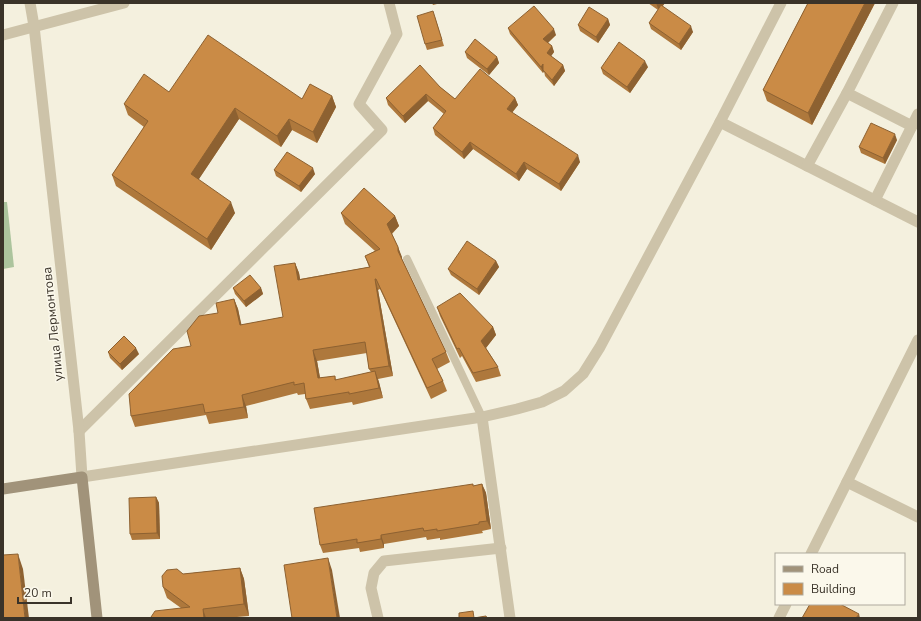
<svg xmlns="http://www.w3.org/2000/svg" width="921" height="621" viewBox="0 0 921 621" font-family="'Nunito Sans',sans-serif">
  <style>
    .green { fill: #acc49d }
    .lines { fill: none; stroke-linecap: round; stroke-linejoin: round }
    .service { stroke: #cdc3a9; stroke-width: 8 }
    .minor { stroke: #cdc3a9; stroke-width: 11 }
    .tertiary { stroke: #cdc3a9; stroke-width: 11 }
    .secondary { stroke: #a1937a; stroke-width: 11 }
    .wall { fill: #ae783c; fill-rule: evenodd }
    .shaded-wall { fill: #8d6131 }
    .building { fill: #ca8b46; stroke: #8d6131 }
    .labels { text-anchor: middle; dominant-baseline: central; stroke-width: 3; stroke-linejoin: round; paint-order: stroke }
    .street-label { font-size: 13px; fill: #3a3329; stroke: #fbf8eb }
  </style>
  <rect width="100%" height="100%" fill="#f4f0de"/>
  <path class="green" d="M 3,202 L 7,202 L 14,267 L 3,269 Z"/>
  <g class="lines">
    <path class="service" d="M 407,259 L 482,417"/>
    <g class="minor">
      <path d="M 893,3 L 847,93 L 912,126 L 918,114"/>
      <path d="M 3,35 L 124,3"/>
      <path d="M 720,122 L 918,222"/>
      <path d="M 807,166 L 847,93"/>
      <path d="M 875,200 L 912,126"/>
      <path d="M 482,417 L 510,618"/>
      <path d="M 79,431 L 382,130 L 359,104 L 397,34 L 389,3"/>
      <path d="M 847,482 L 918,517"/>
      <path d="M 811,554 L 918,340"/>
      <path d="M 378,618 L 371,588 L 374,573 L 384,561 L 501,548"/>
      <path d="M 779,618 L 786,604"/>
    </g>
    <path class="tertiary" d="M 30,3 L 34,26 L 79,431 L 82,477 L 482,417 L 517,409 L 542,402 L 564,391 L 583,374 L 600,347 L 720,122 L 781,3"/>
    <path class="secondary" d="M 3,489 L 82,477 L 97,618"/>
  </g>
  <g class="wall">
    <path d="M 432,3 L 441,3 L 433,5 Z"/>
    <path d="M 648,3 L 665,3 L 662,6 L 693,32 L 681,50 L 651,29 L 649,23 L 658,10 Z"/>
    <path d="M 808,3 L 875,3 L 812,125 L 767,101 L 763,90 Z"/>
    <path d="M 435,17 L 444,46 L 427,50 L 425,44 Z"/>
    <path d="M 608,19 L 610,25 L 598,43 L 580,31 L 578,25 Z"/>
    <path d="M 508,28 L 556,35 L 548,43 L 552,46 L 554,52 L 551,56 L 563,65 L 565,71 L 554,86 L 545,76 L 544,71 L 543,73 L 510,34 Z"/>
    <path d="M 465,52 L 497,57 L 499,63 L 489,75 L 467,58 Z"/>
    <path d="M 648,67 L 630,93 L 603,74 L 601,68 Z"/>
    <path d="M 440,87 L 455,99 L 515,98 L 518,105 L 512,113 L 580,162 L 561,191 L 527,169 L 519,181 L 473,149 L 464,159 L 435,135 L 433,128 L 444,114 L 428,101 L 405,123 L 388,105 L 386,98 Z"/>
    <path d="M 169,92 L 302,99 L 332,96 L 336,107 L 317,143 L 292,130 L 281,147 L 239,119 L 198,180 L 235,213 L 211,250 L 116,186 L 112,175 L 144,127 L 128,115 L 124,104 Z"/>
    <path d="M 897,140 L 885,164 L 861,153 L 859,147 Z"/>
    <path d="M 274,170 L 315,174 L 301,192 L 276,176 Z"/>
    <path d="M 341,213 L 395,216 L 399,226 L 392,234 L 398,247 L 402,259 L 446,352 L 450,362 L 437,369 L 443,381 L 447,391 L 431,399 L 380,289 L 378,290 L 393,376 L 378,379 L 383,398 L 353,405 L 352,402 L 310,409 L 306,399 L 305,394 L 298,395 L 297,393 L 246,406 L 248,418 L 209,424 L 206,415 L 135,427 L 131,416 L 191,346 L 218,313 L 234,299 L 238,309 L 241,325 L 283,317 L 295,263 L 299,273 L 300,279 L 369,267 L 365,256 L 375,251 L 345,224 ZM 367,353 L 369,369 L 371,372 L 336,380 L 335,376 L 320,378 L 317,361 Z"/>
    <path d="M 496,261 L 499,267 L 479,295 L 451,275 L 448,269 Z"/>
    <path d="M 233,288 L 261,288 L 263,294 L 246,307 L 235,294 Z"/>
    <path d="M 437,307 L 493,327 L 496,335 L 486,348 L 498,367 L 501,376 L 476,382 L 462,356 L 460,358 L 440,316 Z"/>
    <path d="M 108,352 L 139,354 L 122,370 L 110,358 Z"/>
    <path d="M 473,484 L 473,486 L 482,484 L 486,493 L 491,529 L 482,531 L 483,533 L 440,540 L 440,538 L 427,540 L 426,537 L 384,544 L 384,548 L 360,552 L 359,548 L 323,553 L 320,545 Z"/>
    <path d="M 156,497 L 159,503 L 160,539 L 132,540 L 130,534 Z"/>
    <path d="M 240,568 L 244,579 L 249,616 L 225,618 L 151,618 L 181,608 L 167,598 L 163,587 L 183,574 Z"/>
  </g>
  <g class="shaded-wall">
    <path d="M 656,3 L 665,3 L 659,11 Z"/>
    <path d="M 865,3 L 875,3 L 812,125 L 808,113 Z"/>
    <path d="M 608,19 L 610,25 L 598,43 L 596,37 Z"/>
    <path d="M 691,26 L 693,32 L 681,50 L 679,44 Z"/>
    <path d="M 554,29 L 556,35 L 545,45 L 543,39 Z"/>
    <path d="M 552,46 L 554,52 L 549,59 L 547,53 Z"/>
    <path d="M 497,57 L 499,63 L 489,75 L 487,69 Z"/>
    <path d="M 645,61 L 648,67 L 630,93 L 627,87 Z"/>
    <path d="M 543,64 L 544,71 L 543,73 L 541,67 Z"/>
    <path d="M 563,65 L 565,71 L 554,86 L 552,80 Z"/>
    <path d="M 426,94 L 428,101 L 405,123 L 403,116 Z"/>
    <path d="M 332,96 L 336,107 L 317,143 L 313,132 Z"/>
    <path d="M 515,98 L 518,105 L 509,116 L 507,109 Z"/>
    <path d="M 235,108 L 239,119 L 195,185 L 191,174 Z"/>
    <path d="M 289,119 L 292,130 L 281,147 L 277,136 Z"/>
    <path d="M 895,134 L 897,140 L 885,164 L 883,158 Z"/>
    <path d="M 470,142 L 473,149 L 464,159 L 462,152 Z"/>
    <path d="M 578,155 L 580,162 L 561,191 L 559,184 Z"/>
    <path d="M 524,162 L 527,169 L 519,181 L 516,174 Z"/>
    <path d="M 313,168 L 315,174 L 301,192 L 299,186 Z"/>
    <path d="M 231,202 L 235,213 L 211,250 L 207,239 Z"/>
    <path d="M 395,216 L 399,226 L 391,234 L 387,224 Z"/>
    <path d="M 398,247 L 402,257 L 402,261 L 398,251 Z"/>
    <path d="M 496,261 L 499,267 L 479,295 L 477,289 Z"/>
    <path d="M 295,263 L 299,273 L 302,290 L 298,280 Z"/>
    <path d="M 375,279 L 378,290 L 393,376 L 389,366 Z"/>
    <path d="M 261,288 L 263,294 L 246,307 L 244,301 Z"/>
    <path d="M 234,299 L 238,309 L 244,336 L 240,325 Z"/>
    <path d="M 493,327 L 496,335 L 485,349 L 481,341 Z"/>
    <path d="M 136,348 L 139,354 L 122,370 L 120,364 Z"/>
    <path d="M 313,350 L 317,361 L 322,389 L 318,378 Z"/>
    <path d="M 375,371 L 379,382 L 383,398 L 379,388 Z"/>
    <path d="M 242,395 L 246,406 L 248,418 L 244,407 Z"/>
    <path d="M 482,484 L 486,493 L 491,529 L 487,521 Z"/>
    <path d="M 156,497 L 159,503 L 160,539 L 157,533 Z"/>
    <path d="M 381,535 L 384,544 L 384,548 L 381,539 Z"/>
    <path d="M 18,554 L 23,569 L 29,618 L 25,618 Z"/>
    <path d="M 328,558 L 332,570 L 340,618 L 337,618 Z"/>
    <path d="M 240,568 L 244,579 L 249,616 L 244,604 Z"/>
    <path d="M 203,609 L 206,618 L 204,618 Z"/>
    <path d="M 859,614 L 860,618 L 856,618 Z"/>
  </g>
  <g class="building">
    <path d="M 808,3 L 865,3 L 808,113 L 763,90 Z"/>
    <path d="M 661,5 L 691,26 L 679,44 L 649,23 Z"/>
    <path d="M 534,6 L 554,29 L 543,39 L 552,46 L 547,53 L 563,65 L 552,80 L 543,70 L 543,64 L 541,67 L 508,28 Z"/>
    <path d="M 589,7 L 608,19 L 596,37 L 578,25 Z"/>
    <path d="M 433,11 L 442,40 L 425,44 L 417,16 Z"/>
    <path d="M 208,35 L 302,99 L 310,84 L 332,96 L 313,132 L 289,119 L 277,136 L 235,108 L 191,174 L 231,202 L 207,239 L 112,175 L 148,121 L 124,104 L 144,74 L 169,92 Z"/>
    <path d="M 475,39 L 497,57 L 487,69 L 465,52 Z"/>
    <path d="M 619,42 L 645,61 L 627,87 L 601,68 Z"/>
    <path d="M 420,65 L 440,87 L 455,99 L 480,69 L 515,98 L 507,109 L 578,155 L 559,184 L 524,162 L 516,174 L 470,142 L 462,152 L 433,128 L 446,111 L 426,94 L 403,116 L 386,98 Z"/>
    <path d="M 871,123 L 895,134 L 883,158 L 859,147 Z"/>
    <path d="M 287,152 L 313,168 L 299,186 L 274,170 Z"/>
    <path d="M 364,188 L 395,216 L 387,224 L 398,247 L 398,251 L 446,352 L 432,359 L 443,381 L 427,388 L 376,279 L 375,279 L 389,366 L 369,369 L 365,342 L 313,350 L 318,378 L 335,376 L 335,380 L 375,371 L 379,388 L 349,394 L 349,392 L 306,399 L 304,383 L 294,385 L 294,382 L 242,395 L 244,407 L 205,413 L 203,404 L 131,416 L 129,394 L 173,349 L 191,346 L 187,331 L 199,316 L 218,313 L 216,303 L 234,299 L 240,325 L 283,317 L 274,266 L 295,263 L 298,280 L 370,267 L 365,256 L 380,249 L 341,213 Z"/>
    <path d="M 467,241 L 496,261 L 477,289 L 448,269 Z"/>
    <path d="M 250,275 L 261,288 L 244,301 L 233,288 Z"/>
    <path d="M 460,293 L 493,327 L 481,341 L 498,367 L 473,373 L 459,348 L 457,349 L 437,307 Z"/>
    <path d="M 124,336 L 136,348 L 120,364 L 108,352 Z"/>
    <path d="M 473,484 L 473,486 L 482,484 L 487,521 L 479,522 L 479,524 L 437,531 L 437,529 L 424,531 L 423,528 L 381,535 L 381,539 L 357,543 L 357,539 L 320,545 L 314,508 Z"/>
    <path d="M 156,497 L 157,533 L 130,534 L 129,498 Z"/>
    <path d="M 18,554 L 25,618 L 3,618 L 3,555 Z"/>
    <path d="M 328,558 L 337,618 L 292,618 L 284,565 Z"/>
    <path d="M 240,568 L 244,604 L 203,609 L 204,618 L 151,618 L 151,617 L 155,611 L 190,607 L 163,587 L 162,576 L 167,570 L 177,569 L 183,574 Z"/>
    <path d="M 810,604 L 840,604 L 859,614 L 856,618 L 802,618 Z"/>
    <path d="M 473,611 L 474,618 L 459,618 L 459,613 Z"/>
    <path d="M 486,616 L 487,618 L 474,618 Z"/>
  </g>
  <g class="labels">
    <g class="street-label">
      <text transform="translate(53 324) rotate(-96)">улица Лермонтова</text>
    </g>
  </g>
  <rect width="921" height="621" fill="none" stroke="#3a3329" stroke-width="8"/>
  <rect x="775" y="553" width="130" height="52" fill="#fbf8eb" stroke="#aea99d"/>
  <rect x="783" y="566" width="20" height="6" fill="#a1937a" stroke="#aea99d"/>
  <text x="811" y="573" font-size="12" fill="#3a3329">Road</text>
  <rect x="783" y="583" width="20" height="12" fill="#ca8b46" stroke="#aea99d"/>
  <text x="811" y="593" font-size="12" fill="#3a3329">Building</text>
  <path d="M18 597v6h53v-6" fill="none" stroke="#3a3329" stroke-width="2"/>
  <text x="24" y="597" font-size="12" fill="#3a3329" stroke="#fbf8eb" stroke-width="3" paint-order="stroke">20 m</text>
</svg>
